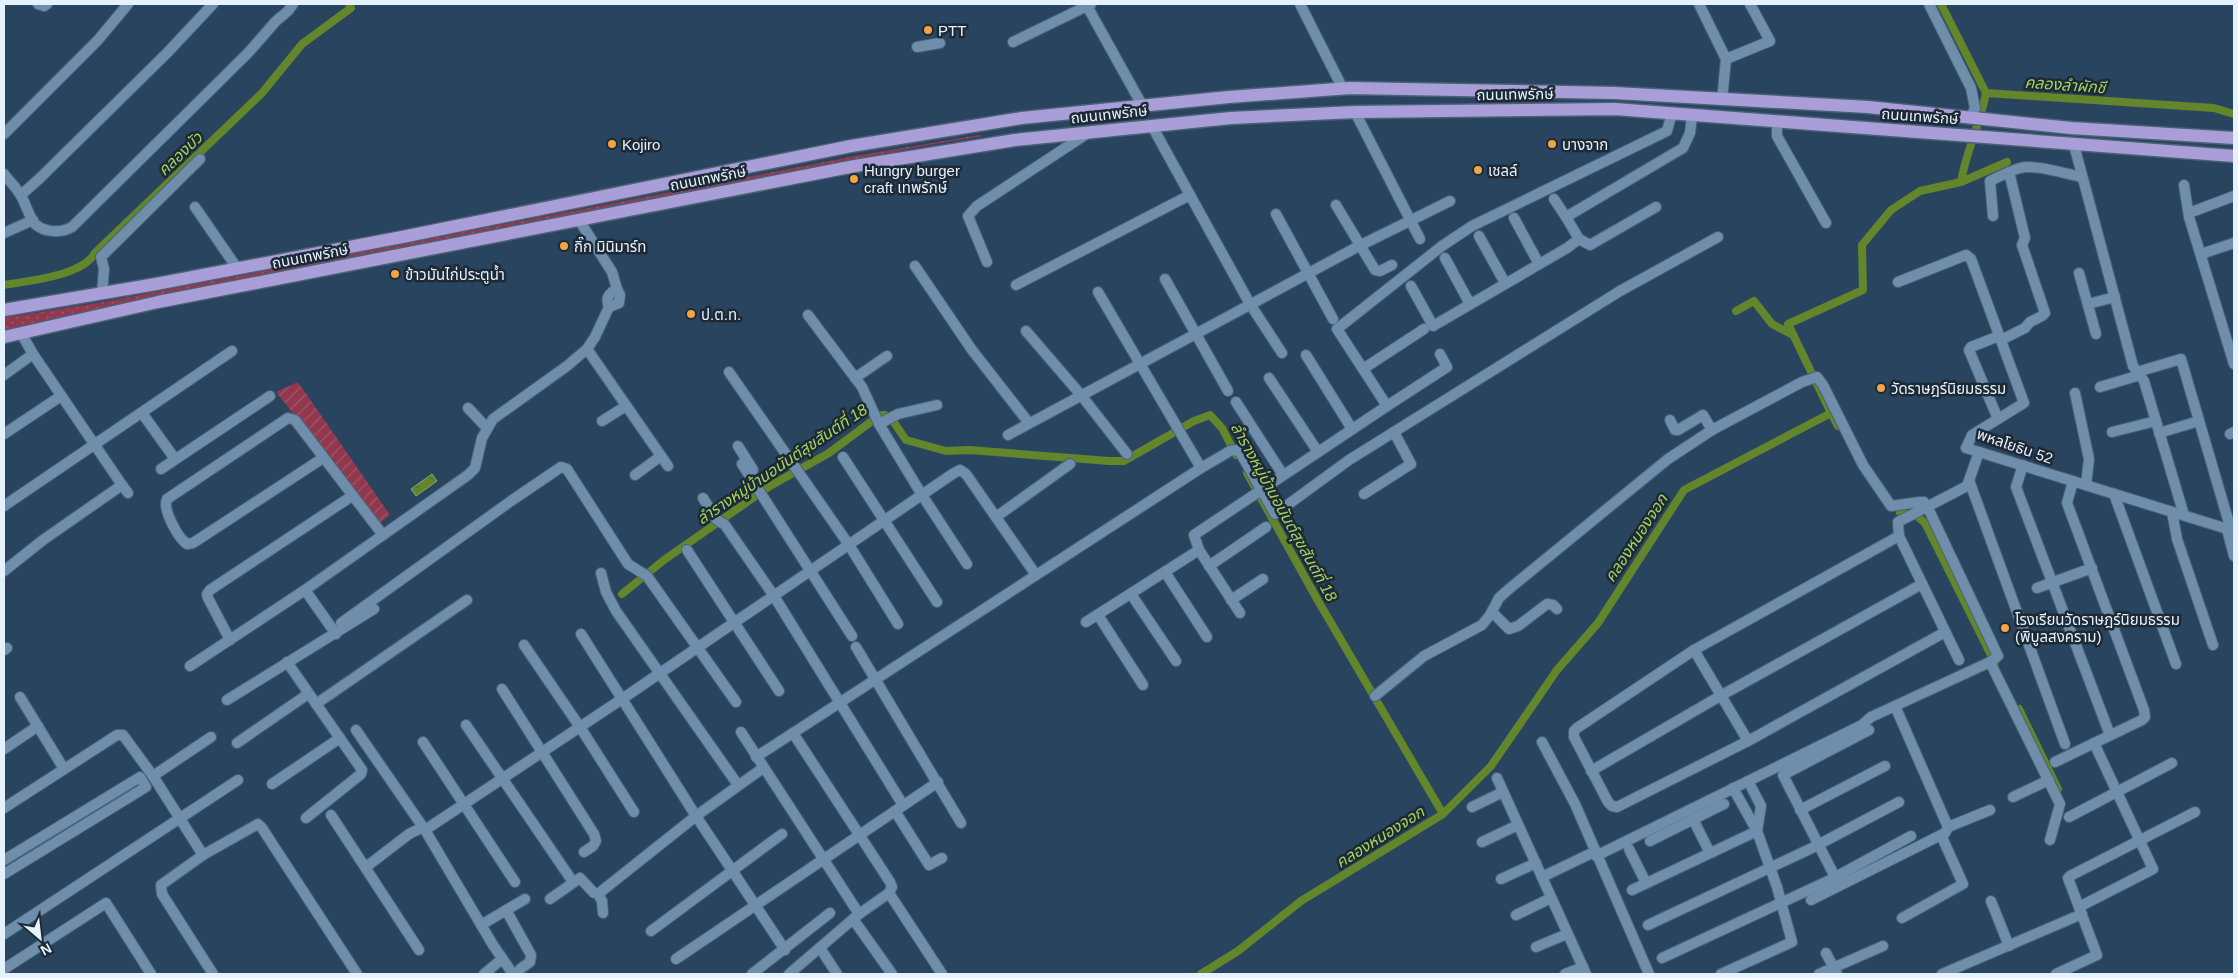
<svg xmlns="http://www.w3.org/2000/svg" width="2238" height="978" viewBox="0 0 2238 978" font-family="Helvetica,'Noto Sans Thai',sans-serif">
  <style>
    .grass { fill: url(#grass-dots) }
    .garden { fill: url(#garden-furrows) }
    .water { fill: url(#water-ripples); stroke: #8aa66b }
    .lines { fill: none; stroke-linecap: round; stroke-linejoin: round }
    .canal { stroke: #63852b; stroke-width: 8 }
    .minor-casing { stroke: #496277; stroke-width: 12 }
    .major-casing { stroke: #496277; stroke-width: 15 }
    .minor { stroke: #6f8eab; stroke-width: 10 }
    .major { stroke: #aa9ed9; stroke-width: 12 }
    .poi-dot { fill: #f3a443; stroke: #1d2935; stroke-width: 2 }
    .labels { text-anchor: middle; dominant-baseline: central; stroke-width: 5; stroke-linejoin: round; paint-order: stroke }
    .poi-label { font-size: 15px; fill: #e4f2ff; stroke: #1d2935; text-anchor: start }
    .street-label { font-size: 15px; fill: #e4f2ff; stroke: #1d2935 }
    .water-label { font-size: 16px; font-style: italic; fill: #a4d35f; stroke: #1d2935 }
  </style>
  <defs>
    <pattern id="grass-dots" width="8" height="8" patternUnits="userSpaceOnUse" patternTransform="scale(1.25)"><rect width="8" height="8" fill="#91384e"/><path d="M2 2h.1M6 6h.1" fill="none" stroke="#a05569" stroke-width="1.8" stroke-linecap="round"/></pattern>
    <pattern id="garden-furrows" width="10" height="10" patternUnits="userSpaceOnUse" patternTransform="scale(1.25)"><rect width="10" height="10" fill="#91384e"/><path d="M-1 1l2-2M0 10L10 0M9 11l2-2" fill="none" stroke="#a05569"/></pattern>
    <pattern id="water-ripples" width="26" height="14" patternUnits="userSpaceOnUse" patternTransform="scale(1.25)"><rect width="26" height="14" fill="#63852b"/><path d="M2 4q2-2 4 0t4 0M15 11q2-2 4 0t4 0" fill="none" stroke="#556a3a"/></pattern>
  </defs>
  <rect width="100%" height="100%" fill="#28445e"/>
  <path class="grass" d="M 979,135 L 983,136 L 918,147 L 128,302 L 4,330 L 4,318 L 109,301 L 855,156 Z"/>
  <path class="garden" d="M 298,382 L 390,515 L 380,523 L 276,392 Z"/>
  <path class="water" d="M 432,474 L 437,481 L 416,496 L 411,489 Z"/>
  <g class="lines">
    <g class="canal">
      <path d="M 1941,4 L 1986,93"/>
      <path d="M 1961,182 C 1966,152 1980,124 1986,93 L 2214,108 L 2234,114"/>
      <path d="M 4,285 C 28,281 82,276 95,253 L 262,93 L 302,44 L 351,8 L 349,4"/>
      <path d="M 1736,311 L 1754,301 L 1772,324 L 1793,335"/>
      <path d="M 1831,413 L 1838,426"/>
      <path d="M 1247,473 L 1317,599 L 1443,814"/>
      <path d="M 1900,512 L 1917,516 L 1925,523 L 1995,663"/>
      <path d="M 622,594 L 664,560 L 770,486 L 829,453 L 880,415 L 885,415 L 893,421 L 906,440 L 946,451 L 969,450 L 1109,461 L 1124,461 L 1194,421 L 1210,415 L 1222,428 L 1236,455"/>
      <path d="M 2019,709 L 2058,789"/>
      <path d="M 1201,974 L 1238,951 L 1301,901 L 1443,814 L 1491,766 L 1557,670 L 1598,623 L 1684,490 L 1831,413 L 1788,324 L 1863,290 L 1862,245 L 1891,210 L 1920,191 L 1961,182 L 2007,162"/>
    </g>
    <defs>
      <g id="minor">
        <path d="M 38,4 L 44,6 L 47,4"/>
        <path d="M 1300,4 L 1343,89"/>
        <path d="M 1699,4 L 1726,59 L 1722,100"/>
        <path d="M 1929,4 L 1971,88 L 1975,108 L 1971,117"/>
        <path d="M 1087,6 L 1142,105"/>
        <path d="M 1013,42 L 1091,4"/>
        <path d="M 917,47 L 940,43"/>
        <path d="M 1726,59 L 1770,41 L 1750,4"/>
        <path d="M 1355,112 L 1420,239"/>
        <path d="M 1777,122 L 1777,136 L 1826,223"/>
        <path d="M 1152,126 L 1250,304 L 1282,353"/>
        <path d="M 4,134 L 98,40 L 128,4"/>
        <path d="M 2074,145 L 2133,366 L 2144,381 L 2184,515"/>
        <path d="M 4,174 C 9,181 17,188 21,196 C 26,204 29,217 35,224 C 45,233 62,233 72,227 L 249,52 L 276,21 L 288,11 L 293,4"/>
        <path d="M 2184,185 L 2189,217 L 2234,364"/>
        <path d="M 21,195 L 39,179 L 167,53 L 213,4"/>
        <path d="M 1554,199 L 1566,217"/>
        <path d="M 1336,205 L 1375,270 L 1380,271 L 1392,265"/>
        <path d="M 195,207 L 237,268"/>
        <path d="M 2189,213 L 2234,196"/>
        <path d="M 1276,214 L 1333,319"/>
        <path d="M 1993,216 L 1990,181 C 2000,176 2010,171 2020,168 C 2036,164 2065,174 2082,177"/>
        <path d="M 1514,218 L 1539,264"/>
        <path d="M 579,220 L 612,272 L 617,289"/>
        <path d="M 4,233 L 33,220"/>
        <path d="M 1479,236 L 1505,283"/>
        <path d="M 1579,239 L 1590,245 L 1656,207"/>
        <path d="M 2201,254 L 2234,243"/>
        <path d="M 1445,258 L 1470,304"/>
        <path d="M 987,262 L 968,216 L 977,206 L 1088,133"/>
        <path d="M 915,266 L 972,350 L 1029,423"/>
        <path d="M 2079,273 L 2096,334"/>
        <path d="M 1165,279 L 1228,391"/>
        <path d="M 1898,282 L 1966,255 L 1971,259 L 2024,403 L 1972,435 L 1966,448 L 2234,531"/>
        <path d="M 1016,285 L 1190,195"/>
        <path d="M 1411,286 L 1433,326 L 1567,248 L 1579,239 L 1566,217 L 1683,148 L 1690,133 L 1692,116"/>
        <path d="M 1098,292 L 1201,468"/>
        <path d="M 102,293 L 104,269 L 101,257 L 200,159"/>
        <path d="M 2088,304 L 2115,297"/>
        <path d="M 808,315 L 862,387 L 879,424 L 922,495 L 967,564"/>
        <path d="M 1026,331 L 1081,395 L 1127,454"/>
        <path d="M 21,333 L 33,354"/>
        <path d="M 2001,340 L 2025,328 L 2030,322 L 2042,316 L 2045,313 L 2022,245 L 2025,238 L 2009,172"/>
        <path d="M 587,349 L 668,466"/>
        <path d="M 1306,355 L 1352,429"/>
        <path d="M 1363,369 L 1424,329"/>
        <path d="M 729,372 L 849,545 L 898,624"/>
        <path d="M 2137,372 L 2181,359 L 2231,530"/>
        <path d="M 4,375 L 33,354 L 122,485"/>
        <path d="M 855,378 L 887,356"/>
        <path d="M 1269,378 L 1318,452"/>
        <path d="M 2100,387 L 2140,375"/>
        <path d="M 2075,393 L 2089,459 L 2086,485"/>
        <path d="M 1236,402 L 1283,475"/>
        <path d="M 1387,406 L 1447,367 L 1440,354"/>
        <path d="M 468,408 L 487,428"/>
        <path d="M 142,413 L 175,459"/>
        <path d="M 1998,419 L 1969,350 L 1971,347 L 1999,336"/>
        <path d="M 1670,420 L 1675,430 L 1678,430 L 1703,415 L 1712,430"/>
        <path d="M 602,421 L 626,406"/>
        <path d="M 879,424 L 898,414 L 937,405"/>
        <path d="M 2112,432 L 2156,421"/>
        <path d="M 2159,433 L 2199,421"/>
        <path d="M 4,434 L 61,396"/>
        <path d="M 2230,434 L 2234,432"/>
        <path d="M 1008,435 L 1359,246 L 1450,201"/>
        <path d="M 738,446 L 753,470"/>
        <path d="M 843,457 L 937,602"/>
        <path d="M 323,458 L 193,543 L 187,544 C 178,538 162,509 167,499 L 288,418 L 295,420 L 383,535"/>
        <path d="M 742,464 L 852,636"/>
        <path d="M 2023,465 L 2016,487 L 2110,735"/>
        <path d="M 161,469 L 270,396"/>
        <path d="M 635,475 L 661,456"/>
        <path d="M 1970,483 L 2065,744"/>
        <path d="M 1364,494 L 1411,464 L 1394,432"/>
        <path d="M 2114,494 L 2176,664"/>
        <path d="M 703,498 L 716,519 L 725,525 L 774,596 L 903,805"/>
        <path d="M 4,506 L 232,351"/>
        <path d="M 2172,512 L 2177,539 L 2213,645"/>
        <path d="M 996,517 L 1070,464"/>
        <path d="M 2227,529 L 2234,556"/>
        <path d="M 1899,536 L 1694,650 L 1577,728 L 1574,731 L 1574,737 L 1608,802 L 1612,806 L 1617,807 L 1748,741 L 1945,632"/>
        <path d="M 687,550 L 779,691"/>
        <path d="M 1199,550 L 1240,613"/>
        <path d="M 1209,566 L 1266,527"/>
        <path d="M 4,571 L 43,540 L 122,485 L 128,493"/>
        <path d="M 1165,572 L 1207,637"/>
        <path d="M 601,573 L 606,592 L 616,611 L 738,785"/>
        <path d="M 2037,588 L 2092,568"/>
        <path d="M 305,590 L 336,634"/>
        <path d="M 1131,594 L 1176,661"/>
        <path d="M 1231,600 L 1263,579"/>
        <path d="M 1492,612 L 1509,629 L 1518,626 L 1547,604 L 1553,605 L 1557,609"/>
        <path d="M 1098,615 L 1143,685"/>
        <path d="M 1086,622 L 1199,550 L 1194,535 L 1387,406 L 1337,329 L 1442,246 L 1472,226 L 1667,131 L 1672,113"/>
        <path d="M 341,623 L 511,501 L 561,467 L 567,469 L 628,564 L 647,576 L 736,702"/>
        <path d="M 581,634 L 696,816 L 785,950"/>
        <path d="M 230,640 L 208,598 L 207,594 L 210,590 L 352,496"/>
        <path d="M 524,645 L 580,727 L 634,812"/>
        <path d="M 856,647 L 961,823"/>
        <path d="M 4,650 L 7,648"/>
        <path d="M 1694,650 L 1748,741"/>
        <path d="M 1959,660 L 1899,536 L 1898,522 L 1967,486 L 1979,452"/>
        <path d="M 287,662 L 362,770 L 361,774 L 306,818"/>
        <path d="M 190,666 L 305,590 L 468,475 L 475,468 L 482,438 L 493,419 L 567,366 L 587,349 L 595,337 L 609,307 C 605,298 609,293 617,289 L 620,295 L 619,303 L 609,307"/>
        <path d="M 502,689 L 594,834 L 596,841 L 593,846 L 584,852"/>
        <path d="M 1375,696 L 1424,656 L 1482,625 L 1490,615 L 1499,598 L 1509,589 L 1668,459 L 1712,430 L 1802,382 L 1817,377 L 1823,385 L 1863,465 L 1891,506 L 1920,502 L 1924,502 L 1927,506 L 1998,656 L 1990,662"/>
        <path d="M 20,697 L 64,769"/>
        <path d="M 227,700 L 374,609"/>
        <path d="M 316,704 L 467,600"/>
        <path d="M 466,725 L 573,882"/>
        <path d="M 356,730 L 425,830 L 493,945 L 513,974"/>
        <path d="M 741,732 L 859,914 L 889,893 L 942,974"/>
        <path d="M 793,733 L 890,882 L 892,887 L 889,893"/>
        <path d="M 423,742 L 515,882"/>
        <path d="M 1542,742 L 1575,804 L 1649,974"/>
        <path d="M 237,743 L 308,694"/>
        <path d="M 4,749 L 38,726"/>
        <path d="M 756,757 L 1201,468 L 1230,451 L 1236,450 L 1240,452 L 1275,514 L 1349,460 L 1620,291 L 1718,237"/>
        <path d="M 2055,762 L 2142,720 L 2145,717 L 2144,710 L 2067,503 L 2073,481"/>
        <path d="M 1591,771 L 1722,695 L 1922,584"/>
        <path d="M 153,776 L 211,737"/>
        <path d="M 1497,778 L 1586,974"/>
        <path d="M 272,784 L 340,738"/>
        <path d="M 1733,788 L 1757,831 L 1761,806 L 1748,781"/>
        <path d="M 2013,797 L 2049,780"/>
        <path d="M 1472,807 L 1503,792"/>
        <path d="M 4,808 L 117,735 L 123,735 L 153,776 L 203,855"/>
        <path d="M 1800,810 L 1885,766"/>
        <path d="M 895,811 L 929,865 L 942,858"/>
        <path d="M 331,815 L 419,950"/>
        <path d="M 2069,817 L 2172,763"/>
        <path d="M 1693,819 L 1710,853"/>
        <path d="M 1948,827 L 1990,810"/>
        <path d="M 425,830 L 622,699 L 954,473 L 960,470 L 966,474 L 1036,575"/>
        <path d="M 1650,841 L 1724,804"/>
        <path d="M 1482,842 L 1518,825"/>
        <path d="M 1629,849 L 1646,883"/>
        <path d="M 1596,856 L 1862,725 L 1871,717 L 1990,662 L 2060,804 L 2050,840"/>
        <path d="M 4,860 L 140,777 L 146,787 L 4,874"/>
        <path d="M 366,867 L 409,834 L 423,827"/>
        <path d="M 1542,877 L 1594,852"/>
        <path d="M 1835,877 L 1783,775 L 1869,730"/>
        <path d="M 1501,879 L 1536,863"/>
        <path d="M 1632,890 L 1757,831 L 1777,887 L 1792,942 L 1721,974"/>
        <path d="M 598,894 L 602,901 L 603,913"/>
        <path d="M 550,899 L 580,878 L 594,893 L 598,894 L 696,816 L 763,768"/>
        <path d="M 1811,900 L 1945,833 L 1948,827 L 1895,706"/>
        <path d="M 1991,901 L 2009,946"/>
        <path d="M 2079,907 L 2153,869 L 2094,743"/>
        <path d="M 506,910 L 531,955 L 530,962 L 520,969"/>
        <path d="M 1516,915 L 1551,898"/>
        <path d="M 1902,918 L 1963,884 L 1941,835"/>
        <path d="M 853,919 L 892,974"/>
        <path d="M 481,925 L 525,899"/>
        <path d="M 1648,925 L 1812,848 L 1899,802"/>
        <path d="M 651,931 L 782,834"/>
        <path d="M 4,934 L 238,780"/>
        <path d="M 1536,947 L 1567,934"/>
        <path d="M 820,948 L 837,974"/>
        <path d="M 1826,953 L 1837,974"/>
        <path d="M 1662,958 L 1830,880 L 1911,836"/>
        <path d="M 676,959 L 938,782"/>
        <path d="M 4,969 L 106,903 L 151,974"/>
        <path d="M 213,974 L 162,894 L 161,885 L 203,855 L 258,824 L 262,828 L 357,974"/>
        <path d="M 484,974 L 502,959"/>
        <path d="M 752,974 L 830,913"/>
        <path d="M 789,974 L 859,914"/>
        <path d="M 1565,974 L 1583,967"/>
        <path d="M 1819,974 L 1883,946"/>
        <path d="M 1942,974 L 2082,914"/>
        <path d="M 2056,974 L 2097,955 L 2068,878 L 2070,876 L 2195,812"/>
      </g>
      <g id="major">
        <path d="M 4,310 L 156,284 L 402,237 L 851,146 L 1022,118 L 1229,97 L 1350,88 L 1615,93 L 1868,107 L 2071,128 L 2234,138"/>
        <path d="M 4,337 L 158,302 L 855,166 L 1015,140 L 1231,118 L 1355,112 L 1615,109 L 2234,156"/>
      </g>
    </defs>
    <use href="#minor" class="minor-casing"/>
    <use href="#major" class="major-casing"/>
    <use href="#minor" class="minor"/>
    <use href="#major" class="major"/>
  </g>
  <g class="poi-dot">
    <circle cx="928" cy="30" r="5"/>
    <circle cx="612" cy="144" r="5"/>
    <circle cx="1552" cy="144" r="5"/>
    <circle cx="1478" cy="170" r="5"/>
    <circle cx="854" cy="179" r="5"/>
    <circle cx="564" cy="246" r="5"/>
    <circle cx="395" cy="274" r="5"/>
    <circle cx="691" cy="314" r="5"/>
    <circle cx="1881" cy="388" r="5"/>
    <circle cx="2005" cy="628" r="5"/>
  </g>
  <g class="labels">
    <g class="poi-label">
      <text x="938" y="30">PTT</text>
      <text x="622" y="144">Kojiro</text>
      <text x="1562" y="144">บางจาก</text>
      <text x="864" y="170">Hungry burger<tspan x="864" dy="17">craft เทพรักษ์</tspan></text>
      <text x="1488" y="170">เชลล์</text>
      <text x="574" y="246">กิ๊ก มินิมาร์ท</text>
      <text x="405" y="274">ข้าวมันไก่ประตูน้ำ</text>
      <text x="701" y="314">ป.ต.ท.</text>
      <text x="1891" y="388">วัดราษฎร์นิยมธรรม</text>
      <text x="2015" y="619">โรงเรียนวัดราษฎร์นิยมธรรม<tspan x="2015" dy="17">(พิบูลสงคราม)</tspan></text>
    </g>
    <g class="street-label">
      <text transform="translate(1515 94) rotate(-1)">ถนนเทพรักษ์</text>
      <text transform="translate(1109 114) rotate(-6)">ถนนเทพรักษ์</text>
      <text transform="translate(1920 116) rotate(4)">ถนนเทพรักษ์</text>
      <text transform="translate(708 178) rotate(-11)">ถนนเทพรักษ์</text>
      <text transform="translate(310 256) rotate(-11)">ถนนเทพรักษ์</text>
      <text transform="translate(2015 446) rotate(19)">พหลโยธิน 52</text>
    </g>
    <g class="water-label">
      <text transform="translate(2065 85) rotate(4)">คลองลำผักชี</text>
      <text transform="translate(180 154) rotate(-44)">คลองบัว</text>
      <text transform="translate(782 464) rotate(-34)">ลำรางหมู่บ้านอนันต์สุขสันต์ที่ 18</text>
      <text transform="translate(1284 512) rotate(61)">ลำรางหมู่บ้านอนันต์สุขสันต์ที่ 18</text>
      <text transform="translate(1636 538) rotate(-57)">คลองหนองจอก</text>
      <text transform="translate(1380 837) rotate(-32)">คลองหนองจอก</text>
    </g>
  </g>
  <rect width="2238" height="978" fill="none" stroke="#e4f2ff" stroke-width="10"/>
  <g transform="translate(40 938) rotate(152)" stroke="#1d2935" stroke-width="4" paint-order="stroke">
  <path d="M0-4L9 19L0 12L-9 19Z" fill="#e4f2ff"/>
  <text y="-8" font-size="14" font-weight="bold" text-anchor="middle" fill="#e4f2ff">N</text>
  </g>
</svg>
